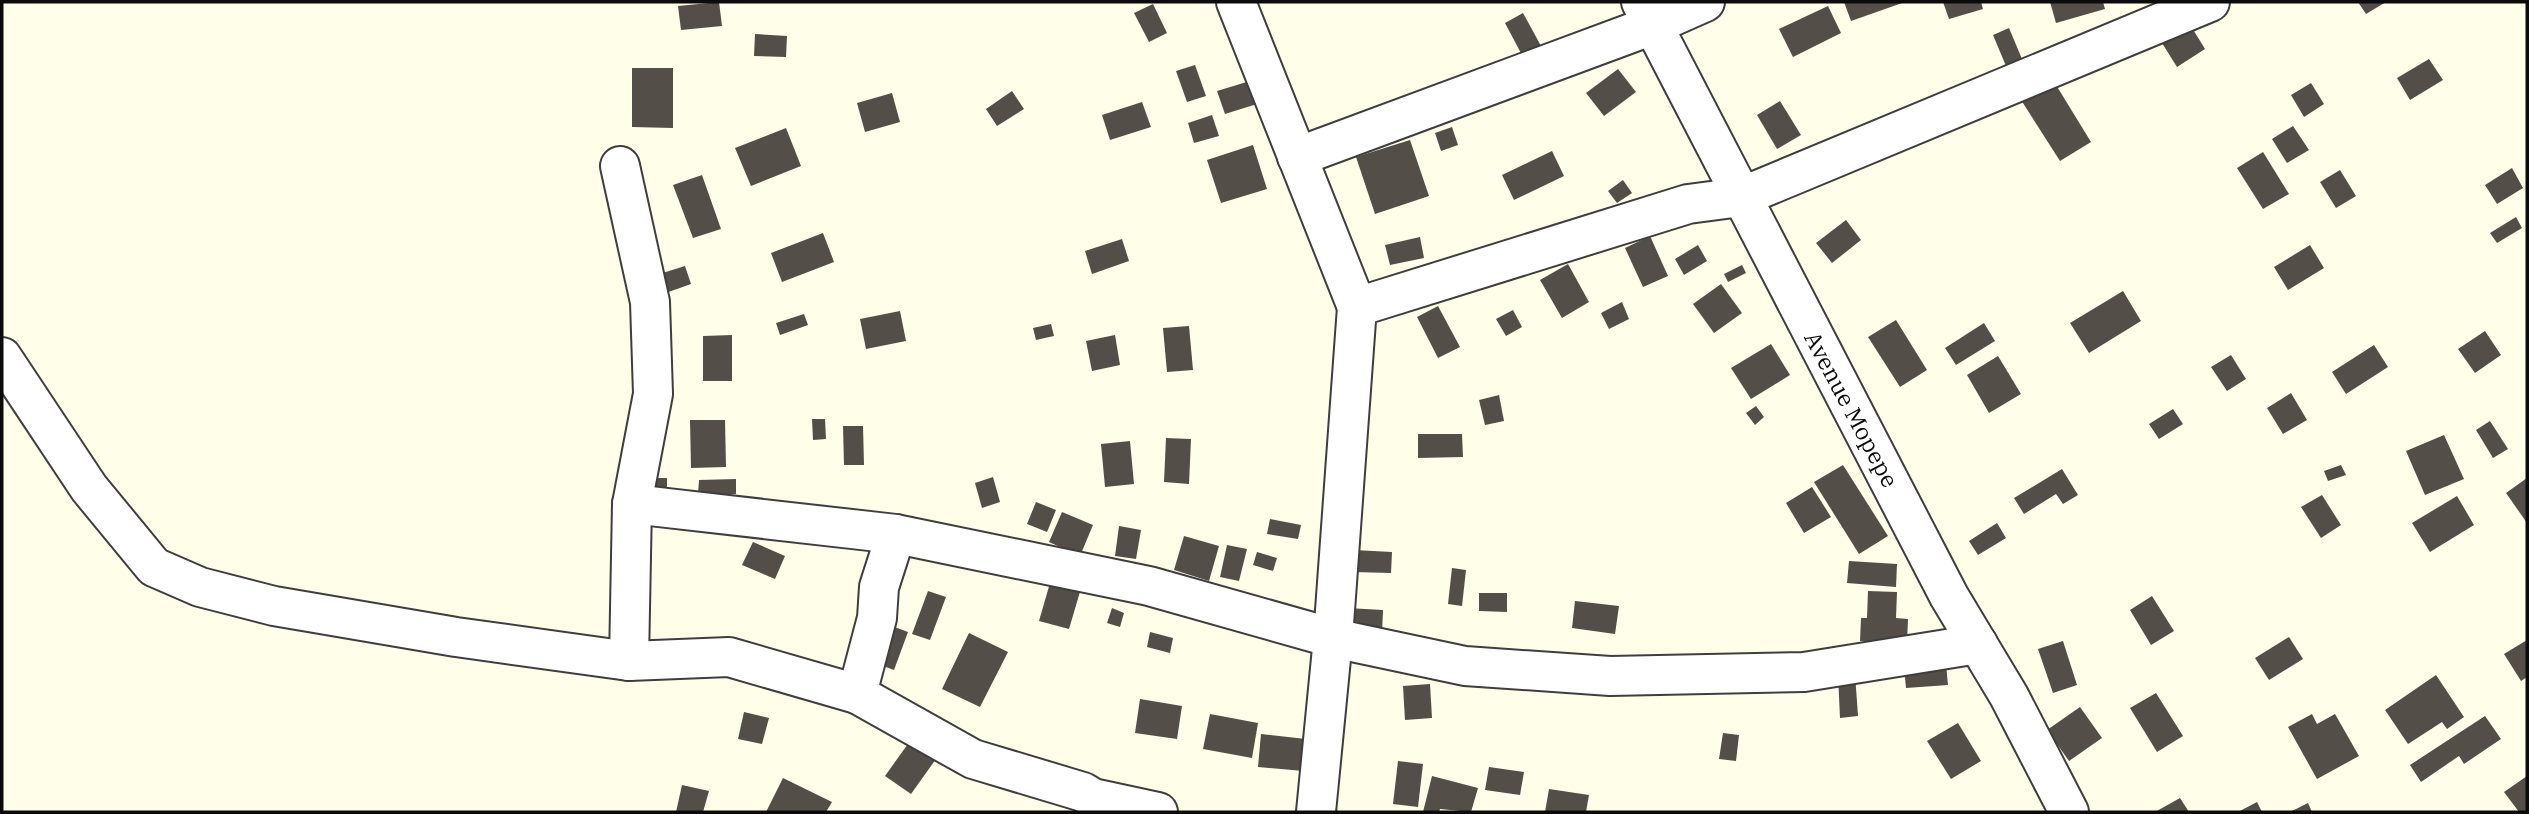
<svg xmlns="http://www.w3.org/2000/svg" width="2529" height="814" viewBox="0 0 2529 814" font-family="'IBM Plex Serif',serif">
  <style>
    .building { fill: #534e47 }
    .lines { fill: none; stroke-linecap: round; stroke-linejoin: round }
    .minor-casing { stroke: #3e3e3e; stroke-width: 42 }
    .minor { stroke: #fff; stroke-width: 38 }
    .labels { text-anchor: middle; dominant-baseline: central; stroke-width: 7; stroke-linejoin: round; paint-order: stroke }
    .street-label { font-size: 23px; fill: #0b0b0b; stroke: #fff }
  </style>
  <rect width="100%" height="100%" fill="#fffee9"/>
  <g class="building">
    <path d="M 719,2 L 722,26 L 681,30 L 678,6 Z"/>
    <path d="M 1844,2 L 1905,2 L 1851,21 Z"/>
    <path d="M 1943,2 L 1981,2 L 1983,9 L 1949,19 Z"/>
    <path d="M 2050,2 L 2103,2 L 2105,9 L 2056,23 Z"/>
    <path d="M 2358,2 L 2386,2 L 2366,14 Z"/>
    <path d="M 1153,4 L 1167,33 L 1149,42 L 1134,13 Z"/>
    <path d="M 1828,6 L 1841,33 L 1793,57 L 1779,29 Z"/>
    <path d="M 1523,13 L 1541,46 L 1523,57 L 1505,23 Z"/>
    <path d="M 2186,18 L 2205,49 L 2177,67 L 2157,35 Z"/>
    <path d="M 2009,28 L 2022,59 L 2006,66 L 1993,35 Z"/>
    <path d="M 755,34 L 787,36 L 786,57 L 754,56 Z"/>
    <path d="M 2429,59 L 2443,80 L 2410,100 L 2397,78 Z"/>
    <path d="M 1195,65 L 1206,96 L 1187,102 L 1176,71 Z"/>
    <path d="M 632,68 L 673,68 L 673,128 L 632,127 Z"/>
    <path d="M 1618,69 L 1636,92 L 1604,116 L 1586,93 Z"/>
    <path d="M 2053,80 L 2091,142 L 2060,161 L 2021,100 Z"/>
    <path d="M 1250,81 L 1257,104 L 1225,114 L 1217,91 Z"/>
    <path d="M 2311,83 L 2324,104 L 2304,117 L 2291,95 Z"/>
    <path d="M 1012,91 L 1024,109 L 997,126 L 986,109 Z"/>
    <path d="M 892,93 L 900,122 L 865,132 L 857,103 Z"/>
    <path d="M 1780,101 L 1801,135 L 1777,149 L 1757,115 Z"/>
    <path d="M 1142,102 L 1151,127 L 1110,140 L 1102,115 Z"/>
    <path d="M 1212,115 L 1219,136 L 1194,143 L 1188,123 Z"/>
    <path d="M 2293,126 L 2309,150 L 2287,163 L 2272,139 Z"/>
    <path d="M 1452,127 L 1458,145 L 1441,151 L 1435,133 Z"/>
    <path d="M 786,128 L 801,166 L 751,186 L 735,148 Z"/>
    <path d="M 1410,140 L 1429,196 L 1375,214 L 1356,157 Z"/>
    <path d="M 1253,145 L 1267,189 L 1221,203 L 1207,160 Z"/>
    <path d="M 1552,151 L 1564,176 L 1514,200 L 1502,175 Z"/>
    <path d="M 2263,152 L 2289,194 L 2263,209 L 2237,168 Z"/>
    <path d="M 2512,168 L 2523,188 L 2497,204 L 2485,185 Z"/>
    <path d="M 2340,170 L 2356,196 L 2336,208 L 2320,182 Z"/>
    <path d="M 702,175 L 721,229 L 693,238 L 673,185 Z"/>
    <path d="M 1623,180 L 1632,193 L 1617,203 L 1608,191 Z"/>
    <path d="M 2516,217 L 2522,228 L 2497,243 L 2490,233 Z"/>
    <path d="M 1846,220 L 1861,240 L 1832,263 L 1816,243 Z"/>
    <path d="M 823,233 L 834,262 L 782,282 L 771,253 Z"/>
    <path d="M 1650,236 L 1668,276 L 1643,287 L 1625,248 Z"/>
    <path d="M 1420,237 L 1424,258 L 1390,265 L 1385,245 Z"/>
    <path d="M 1122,239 L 1129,261 L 1092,274 L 1085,251 Z"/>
    <path d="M 1698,245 L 1707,261 L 1684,275 L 1675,259 Z"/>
    <path d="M 2310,245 L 2324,268 L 2288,290 L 2274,267 Z"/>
    <path d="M 1568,264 L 1589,302 L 1562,318 L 1540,280 Z"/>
    <path d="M 1742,265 L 1746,273 L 1728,282 L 1724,274 Z"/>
    <path d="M 685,266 L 691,284 L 660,295 L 653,276 Z"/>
    <path d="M 1721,284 L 1742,313 L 1714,333 L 1693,304 Z"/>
    <path d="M 2123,291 L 2141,321 L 2089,353 L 2070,323 Z"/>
    <path d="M 1622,302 L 1629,319 L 1609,329 L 1601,313 Z"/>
    <path d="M 1438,306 L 1460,347 L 1438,358 L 1417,317 Z"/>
    <path d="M 1513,310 L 1522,327 L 1506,336 L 1496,319 Z"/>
    <path d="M 900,311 L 906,341 L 866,349 L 860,319 Z"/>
    <path d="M 804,314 L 808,325 L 780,335 L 776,323 Z"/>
    <path d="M 1896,320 L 1927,370 L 1900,387 L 1868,337 Z"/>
    <path d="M 1984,323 L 1995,341 L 1956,365 L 1945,348 Z"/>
    <path d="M 1051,324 L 1054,336 L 1036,340 L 1033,328 Z"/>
    <path d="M 1189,326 L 1193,370 L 1167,372 L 1163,328 Z"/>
    <path d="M 2485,331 L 2501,355 L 2475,373 L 2458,349 Z"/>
    <path d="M 732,335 L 732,381 L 703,381 L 703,336 Z"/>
    <path d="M 1115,335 L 1120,365 L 1092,371 L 1086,341 Z"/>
    <path d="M 1771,344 L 1790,375 L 1751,399 L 1731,368 Z"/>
    <path d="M 2374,345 L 2388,367 L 2346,394 L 2332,372 Z"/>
    <path d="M 2231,355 L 2246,379 L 2227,391 L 2211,367 Z"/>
    <path d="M 1998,356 L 2021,394 L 1989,413 L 1967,375 Z"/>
    <path d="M 2291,393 L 2307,420 L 2283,434 L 2267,408 Z"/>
    <path d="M 1499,395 L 1504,421 L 1485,425 L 1479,400 Z"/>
    <path d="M 1756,406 L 1764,417 L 1755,425 L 1746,413 Z"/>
    <path d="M 2173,409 L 2183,424 L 2159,439 L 2149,424 Z"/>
    <path d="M 812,419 L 825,419 L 826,439 L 813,440 Z"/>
    <path d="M 690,420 L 725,420 L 726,467 L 691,468 Z"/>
    <path d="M 2490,421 L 2508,449 L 2493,458 L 2476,430 Z"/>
    <path d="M 843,426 L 863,426 L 864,465 L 844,465 Z"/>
    <path d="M 1418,434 L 1462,434 L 1463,457 L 1418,458 Z"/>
    <path d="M 2444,435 L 2464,479 L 2425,495 L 2406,451 Z"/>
    <path d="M 1166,438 L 1191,439 L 1189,484 L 1164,482 Z"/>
    <path d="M 1130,441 L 1134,484 L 1105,487 L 1101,444 Z"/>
    <path d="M 1843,465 L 1888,536 L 1859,554 L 1814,482 Z"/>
    <path d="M 2341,465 L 2346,475 L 2328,481 L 2324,471 Z"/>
    <path d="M 2062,469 L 2078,495 L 2063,504 L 2056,494 L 2024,514 L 2014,498 Z"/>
    <path d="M 993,477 L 1000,502 L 982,508 L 975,483 Z"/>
    <rect x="646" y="478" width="21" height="15"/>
    <path d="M 2527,478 L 2527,523 L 2506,493 Z"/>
    <path d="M 736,479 L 736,494 L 698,494 L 699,480 Z"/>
    <path d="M 1812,487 L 1831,517 L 1804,533 L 1786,503 Z"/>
    <path d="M 2322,495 L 2341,525 L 2321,538 L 2301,507 Z"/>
    <path d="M 2457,496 L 2474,525 L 2430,552 L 2412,523 Z"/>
    <path d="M 1036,502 L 1056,510 L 1047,532 L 1027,524 Z"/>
    <path d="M 1062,512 L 1093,525 L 1080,556 L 1049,542 Z"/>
    <path d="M 1270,519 L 1301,525 L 1298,539 L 1267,534 Z"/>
    <path d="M 1997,523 L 2006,538 L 1978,555 L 1969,541 Z"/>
    <path d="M 1119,526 L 1141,530 L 1136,559 L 1115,556 Z"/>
    <path d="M 1184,536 L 1219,546 L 1209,581 L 1174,570 Z"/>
    <path d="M 753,542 L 785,556 L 775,579 L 742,565 Z"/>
    <path d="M 1227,545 L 1247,549 L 1239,581 L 1220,577 Z"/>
    <path d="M 1354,550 L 1392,552 L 1391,573 L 1353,572 Z"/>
    <path d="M 1257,552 L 1277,558 L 1273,571 L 1253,565 Z"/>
    <path d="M 1849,561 L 1897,564 L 1896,587 L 1847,583 Z"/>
    <path d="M 1452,568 L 1466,570 L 1462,606 L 1448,604 Z"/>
    <path d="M 1052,576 L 1082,585 L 1069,629 L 1039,621 Z"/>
    <path d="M 928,591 L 946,597 L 930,640 L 912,634 Z"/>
    <path d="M 1868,591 L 1897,592 L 1896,618 L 1908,619 L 1907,643 L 1860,641 L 1861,618 L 1867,618 Z"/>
    <path d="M 1479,593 L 1507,593 L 1507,612 L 1479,611 Z"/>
    <path d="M 2152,596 L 2174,631 L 2151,645 L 2130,610 Z"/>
    <path d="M 1575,601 L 1619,606 L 1615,634 L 1572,628 Z"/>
    <path d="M 1112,608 L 1124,613 L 1120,627 L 1107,623 Z"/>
    <path d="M 1347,608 L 1383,610 L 1382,634 L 1346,632 Z"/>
    <path d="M 892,626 L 908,632 L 894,670 L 878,664 Z"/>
    <path d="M 1150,632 L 1173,638 L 1170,653 L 1147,647 Z"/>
    <path d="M 969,633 L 1008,652 L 980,707 L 942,689 Z"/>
    <path d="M 2289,637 L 2303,659 L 2269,680 L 2255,658 Z"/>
    <path d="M 2527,640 L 2527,677 L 2521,681 L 2504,654 Z"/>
    <path d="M 2063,641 L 2077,685 L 2053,693 L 2038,649 Z"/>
    <path d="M 1946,664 L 1948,685 L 1906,688 L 1904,667 Z"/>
    <path d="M 1855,674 L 1858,716 L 1840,718 L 1838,675 Z"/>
    <path d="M 2436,675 L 2464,717 L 2447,729 L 2442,722 L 2408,744 L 2385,710 Z"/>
    <path d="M 1430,684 L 1432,718 L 1405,720 L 1403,686 Z"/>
    <path d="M 2156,693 L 2183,736 L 2157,752 L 2130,708 Z"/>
    <path d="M 1140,699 L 1182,706 L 1177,739 L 1135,733 Z"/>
    <path d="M 2080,707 L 2102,738 L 2069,761 L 2047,730 Z"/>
    <path d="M 744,712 L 769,718 L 762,744 L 738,739 Z"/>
    <path d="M 1210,714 L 1258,723 L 1252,758 L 1203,749 Z"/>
    <path d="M 2312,714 L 2317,724 L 2335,714 L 2359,756 L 2317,779 L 2288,727 Z"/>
    <path d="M 2485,716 L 2501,739 L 2464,764 L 2459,756 L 2421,782 L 2410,765 Z"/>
    <path d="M 1958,723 L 1981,761 L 1951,779 L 1927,741 Z"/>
    <path d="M 1723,733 L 1739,735 L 1736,761 L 1719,759 Z"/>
    <path d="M 1261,734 L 1306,739 L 1303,771 L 1258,767 Z"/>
    <path d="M 910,741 L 936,759 L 911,794 L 885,776 Z"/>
    <path d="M 1398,761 L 1423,764 L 1418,807 L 1393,804 Z"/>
    <path d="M 1489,767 L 1524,772 L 1520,795 L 1485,790 Z"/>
    <path d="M 1432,776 L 1478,788 L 1471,812 L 1440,809 L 1439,812 L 1423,812 Z"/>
    <path d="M 2527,776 L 2527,812 L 2519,812 L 2504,792 Z"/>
    <path d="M 783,778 L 832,802 L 826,812 L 766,812 Z"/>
    <path d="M 682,785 L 709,791 L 703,812 L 676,812 Z"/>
    <path d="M 1549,789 L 1589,795 L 1586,812 L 1545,812 Z"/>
    <path d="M 2180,798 L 2189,812 L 2155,812 Z"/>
    <path d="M 2257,802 L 2262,812 L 2238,812 Z"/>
    <path d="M 2308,803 L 2312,812 L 2290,812 Z"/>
  </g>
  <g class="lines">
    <defs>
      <g id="minor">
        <path d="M 1236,2 L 1357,307"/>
        <path d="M 1641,2 L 1949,596 L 2009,696 L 2069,812"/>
        <path d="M 1297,157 L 1653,25 L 1705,2"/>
        <path d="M 620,166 L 650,302 L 653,394 L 632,504 L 629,661"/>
        <path d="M 2,357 L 89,488 L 154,567 L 200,587 L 274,606 L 456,637 L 629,661 L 729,657 L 857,694 L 973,759 L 1083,792 L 1093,798 L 1158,812"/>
        <path d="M 632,504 L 896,534 L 1149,586 L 1333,638 L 1465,666 L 1610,676 L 1804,672 L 1978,644"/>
        <path d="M 857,694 L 877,618 L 879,587 L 896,534"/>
        <path d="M 1316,812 L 1333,638 L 1357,307 L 1688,204 L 1741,197 L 2210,2"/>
      </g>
    </defs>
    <use href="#minor" class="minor-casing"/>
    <use href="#minor" class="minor"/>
  </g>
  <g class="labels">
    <g class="street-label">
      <text transform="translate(1852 409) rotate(62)">Avenue Mopepe</text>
    </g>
  </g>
  <rect width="2529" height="814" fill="none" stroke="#0b0b0b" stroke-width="7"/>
</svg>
